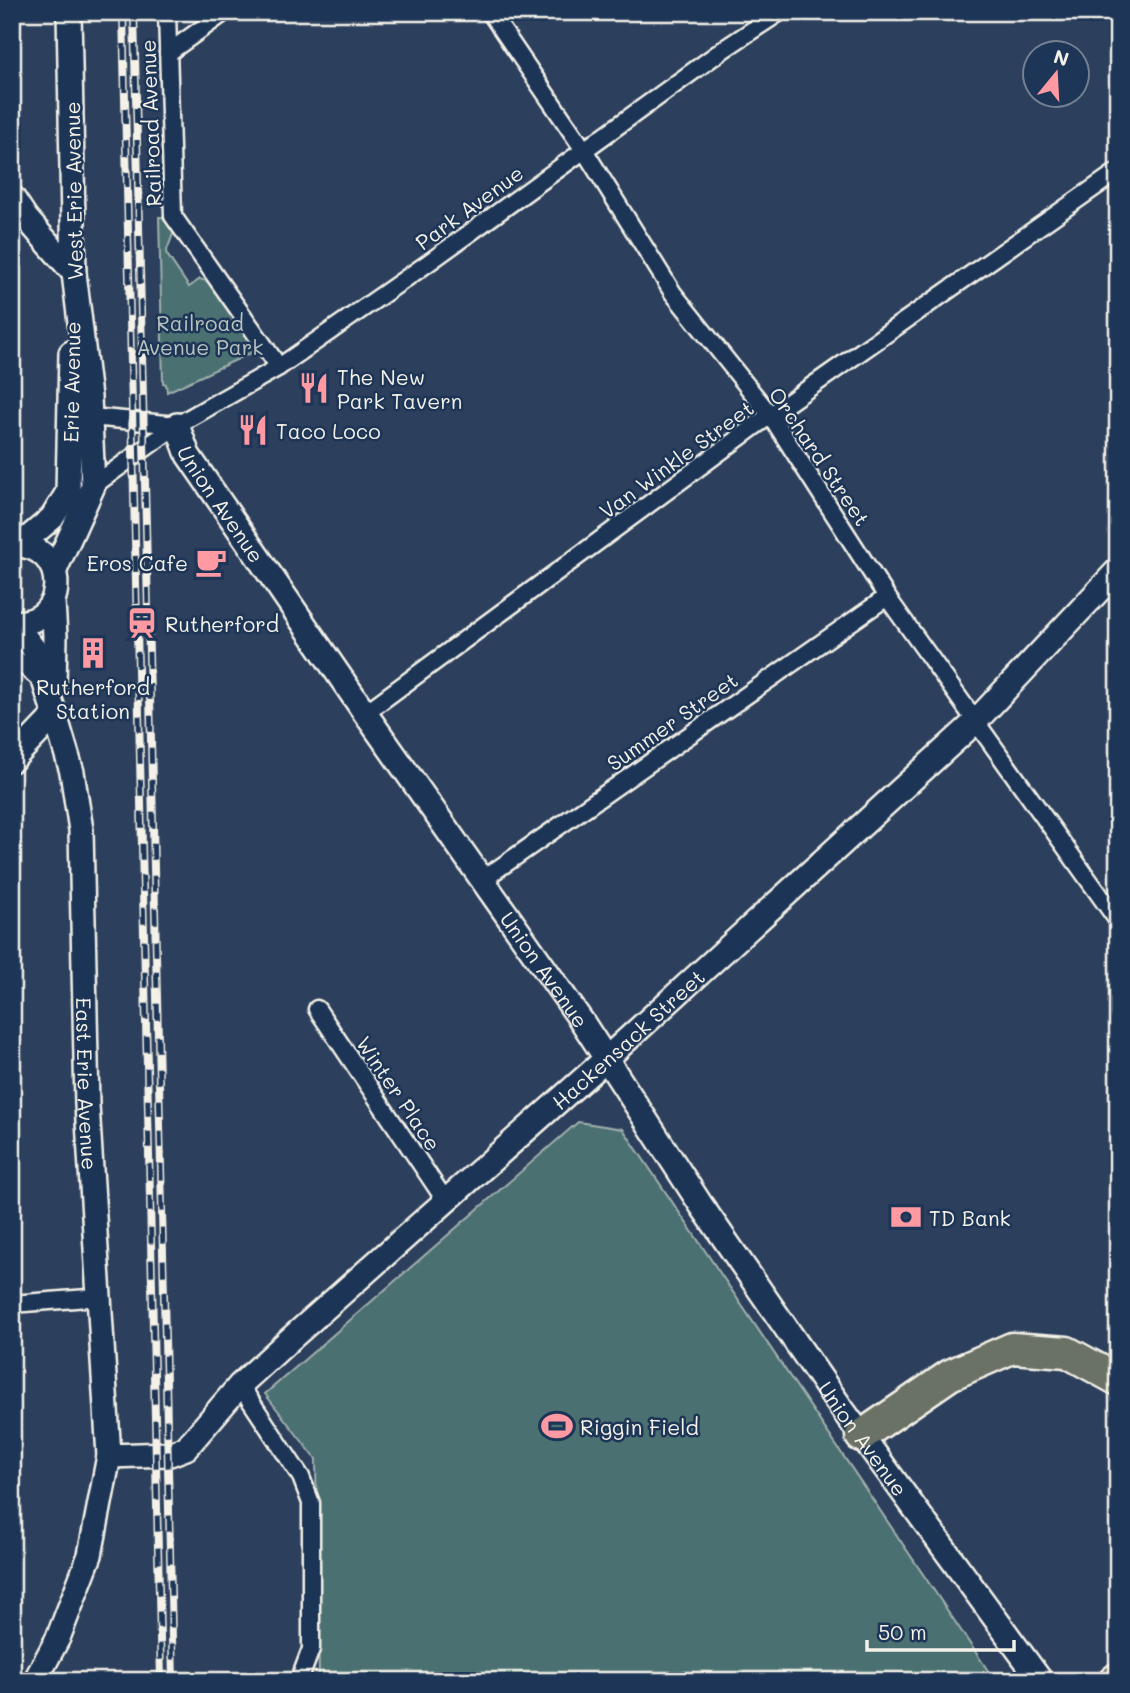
<svg xmlns="http://www.w3.org/2000/svg" width="1130" height="1693" viewBox="0 0 1130 1693" font-family="Mali,sans-serif">
  <style>
    .green { fill: #4c7072; stroke: #a0b0ad; stroke-width: 2 }
    .lines { fill: none; stroke-linecap: round; stroke-linejoin: round }
    .street-casing { stroke: #f4f1e8; stroke-width: 21 }
    .secondary-casing { stroke: #f4f1e8; stroke-width: 28 }
    .highway-casing { stroke: #f4f1e8; stroke-width: 35 }
    .street { stroke: #1d3557; stroke-width: 16 }
    .secondary { stroke: #1d3557; stroke-width: 23 }
    .highway { stroke: #6b7165; stroke-width: 30 }
    .rail-casing { stroke: #f4f1e8; stroke-width: 8 }
    .rail { stroke: #1d3557; stroke-width: 5; stroke-dasharray: 16; stroke-linecap: butt }
    .labels { text-anchor: middle; dominant-baseline: central; stroke-width: 5; stroke-linejoin: round; paint-order: stroke }
    .street-label { font-size: 21px; fill: #f4f1e8; stroke: #1d3557 }
    .park-label { font-size: 21px; fill: #b9c4bf; stroke: #1d3557 }
    .poi-label { font-size: 21px; fill: #f4f1e8; stroke: #1d3557; text-anchor: start }
  </style>
  <rect width="100%" height="100%" fill="#2c3f5c"/>
  <filter id="ink" filterUnits="userSpaceOnUse"><feTurbulence type="fractalNoise" baseFrequency=".0143" numOctaves="2"/><feDisplacementMap in="SourceGraphic" scale="14" xChannelSelector="R" yChannelSelector="G"/><feConvolveMatrix kernelMatrix="1 2 1 2 8 2 1 2 1" color-interpolation-filters="sRGB"/></filter>
  <g filter="url(#ink)">
    <g class="green">
      <path d="M 159,217 L 166,217 L 174,231 L 166,253 L 189,287 L 200,279 L 210,282 L 254,343 L 251,353 L 167,392 L 166,384 L 163,383 Z"/>
      <path d="M 578,1122 L 623,1129 L 995,1681 L 319,1681 L 316,1459 L 265,1394 Z"/>
    </g>
    <g class="lines">
      <defs>
        <g id="street">
          <path d="M 167,12 L 173,216 L 279,367"/>
          <path d="M 490,12 L 584,150 L 673,293 L 771,416 L 887,597 L 1118,921"/>
          <path d="M 168,53 L 225,12"/>
          <path d="M 91,417 L 177,425"/>
          <path d="M 93,486 L 177,425 L 279,367 L 428,263 L 724,49 L 780,12"/>
          <path d="M 12,656 L 42,681"/>
          <path d="M 365,713 L 755,426 L 1118,171"/>
          <path d="M 482,880 L 887,597"/>
          <path d="M 317,1009 L 445,1200"/>
          <path d="M 12,1304 L 100,1297"/>
          <path d="M 240,1385 L 301,1477 L 311,1503 L 311,1649 L 299,1681"/>
        </g>
        <g id="secondary">
          <path d="M 12,197 L 26,218 L 74,273"/>
          <path id="s1" d="M 177,425 L 188,455 L 365,713 L 583,1023 L 701,1205 L 842,1409 L 1041,1681"/>
          <path d="M 12,545 C 72,542 69,629 12,622"/>
          <path d="M 20,545 L 52,518 L 68,492 L 71,353"/>
          <path d="M 55,570 L 93,486 L 89,397 L 74,273 L 69,12"/>
          <path d="M 53,602 L 55,636 L 54,687"/>
          <path id="s2" d="M 14,623 L 34,649 L 55,715 L 72,772 L 81,830 L 87,1105 L 109,1456 L 90,1555 L 58,1638 L 35,1681"/>
          <path d="M 12,760 L 55,715"/>
          <path id="s3" d="M 109,1456 L 170,1454 L 186,1448 L 240,1385 L 287,1342 L 607,1058 L 975,722 L 1118,570"/>
        </g>
        <g id="highway">
          <path d="M 861,1436 L 950,1375 L 1012,1348 L 1067,1352 L 1118,1380"/>
          <path d="M 1114,1681 L 1118,1678"/>
        </g>
      </defs>
      <use href="#street" class="street-casing"/>
      <use href="#secondary" class="secondary-casing"/>
      <use href="#highway" class="highway-casing"/>
      <use href="#street" class="street"/>
      <use href="#secondary" class="secondary"/>
      <use href="#highway" class="highway"/>
      <defs>
        <g id="rail">
          <path d="M 123,12 L 161,1681"/>
          <path d="M 134,12 L 173,1681"/>
        </g>
      </defs>
      <use href="#rail" class="rail-casing"/>
      <use href="#rail" class="rail"/>
    </g>
  </g>
  <defs>
    <symbol id="restaurant-bare" viewBox="-9 -9 18 18"><path d="M-5-6h1v4h1v-4h1v4h1v-4h1v5L-1.5 .5V6h-2V.5L-5-1ZM5-6V6H3V1.5H1.5Q1.5-4 5-6Z" fill="#ff9aa2" stroke="#1d3557" stroke-width="2.5" paint-order="stroke"/></symbol>
    <symbol id="cafe-bare" viewBox="-9 -9 18 18"><path d="M-5.5-4.5H6V0H3Q3 3.5 0 3.5H-2.5Q-5.5 3.5-5.5 0ZM3-3.2v2h1.7v-2ZM-6 4.5H4V6H-6Z" fill="#ff9aa2" stroke="#1d3557" stroke-width="2.5" paint-order="stroke"/></symbol>
    <symbol id="station-bare" viewBox="-9 -9 18 18"><path d="M-3-6H3Q5-6 5-4V2Q5 4 3 4L4.5 6H3L1.5 4h-3L-3 6H-4.5L-3 4Q-5 4-5 2V-4Q-5-6-3-6ZM-3.5-4v3h7v-3ZM-3.5 1v1.5H-2V1ZM2 1v1.5H3.5V1Z" fill="#ff9aa2" stroke="#1d3557" stroke-width="2.5" paint-order="stroke"/></symbol>
    <symbol id="building-bare" viewBox="-9 -9 18 18"><path d="M-4-6H4V6H1V3H-1V6H-4ZM-2.5-4.3h1.7v1.8h-1.7ZM.8-4.3h1.7v1.8H.8ZM-2.5-1h1.7V.8h-1.7ZM.8-1h1.7V.8H.8Z" fill="#ff9aa2" stroke="#1d3557" stroke-width="2.5" paint-order="stroke"/></symbol>
    <symbol id="bank-bare" viewBox="-9 -9 18 18"><path d="M-6-4H6V4H-6ZM0-2.3a2.3 2.3 0 1 0 0 4.6a2.3 2.3 0 1 0 0-4.6Z" fill="#ff9aa2" stroke="#1d3557" stroke-width="2.5" paint-order="stroke"/></symbol>
    <symbol id="stadium-bare" viewBox="-9 -9 18 18"><path d="M0-5a6.5 5 0 1 0 0 10a6.5 5 0 1 0 0-10ZM-3.5-1.8h7v3.6h-7Z" fill="#ff9aa2" stroke="#1d3557" stroke-width="2.5" paint-order="stroke"/></symbol>
  </defs>
  <g fill-rule="evenodd">
    <use href="#restaurant-bare" x="292" y="366" width="44" height="44"/>
    <use href="#restaurant-bare" x="231" y="408" width="44" height="44"/>
    <use href="#cafe-bare" x="189" y="540" width="44" height="44"/>
    <use href="#station-bare" x="120" y="601" width="44" height="44"/>
    <use href="#building-bare" x="71" y="631" width="44" height="44"/>
    <use href="#bank-bare" x="884" y="1195" width="44" height="44"/>
    <use href="#stadium-bare" x="535" y="1404" width="44" height="44"/>
  </g>
  <g class="labels">
    <g class="street-label">
      <text transform="translate(150 123) rotate(-92)">Railroad Avenue</text>
      <text transform="translate(73 191) rotate(-91)">West Erie Avenue</text>
      <text transform="translate(469 207) rotate(-36)">Park Avenue</text>
      <text transform="translate(71 382) rotate(-89)">Erie Avenue</text>
      <text transform="translate(820 456) rotate(56)">Orchard Street</text>
      <text transform="translate(676 459) rotate(-36)">Van Winkle Street</text>
      <text stroke="none"><textPath href="#s1" startOffset="91">Union Avenue</textPath></text>
      <text transform="translate(672 721) rotate(-35)">Summer Street</text>
      <text stroke="none"><textPath href="#s1" startOffset="658">Union Avenue</textPath></text>
      <text stroke="none"><textPath href="#s3" startOffset="681">Hackensack Street</textPath></text>
      <text stroke="none"><textPath href="#s2" startOffset="474">East Erie Avenue</textPath></text>
      <text transform="translate(399 1093) rotate(56)">Winter Place</text>
      <text stroke="none"><textPath href="#s1" startOffset="1225">Union Avenue</textPath></text>
    </g>
    <g class="park-label">
      <text x="200" y="322">Railroad<tspan x="200" dy="24">Avenue Park</tspan></text>
    </g>
    <g class="poi-label">
      <text x="337" y="376">The New<tspan x="337" dy="24">Park Tavern</tspan></text>
      <text x="276" y="430">Taco Loco</text>
      <text x="188" y="562" text-anchor="end">Eros Cafe</text>
      <text x="165" y="623">Rutherford</text>
      <text x="93" y="686" text-anchor="middle">Rutherford<tspan x="93" dy="24">Station</tspan></text>
      <text x="929" y="1217">TD Bank</text>
      <text x="580" y="1426">Riggin Field</text>
    </g>
  </g>
  <rect width="1130" height="1693" fill="none" stroke="#1d3557" stroke-width="42"/>
  <rect x="21" y="21" width="1088" height="1651" fill="none" stroke="#f4f1e8" stroke-width="2.5" filter="url(#ink)"/>
  <g transform="translate(1056 74) rotate(18)"><circle r="33" fill="#1d3557" stroke="#738091" stroke-width="2"/>
  <path d="M0-5L12 26L0 18L-12 26Z" fill="#ff9aa2"/>
  <text y="-10" font-size="19" font-weight="bold" text-anchor="middle" fill="#f4f1e8">N</text>
  </g>
  <path d="M867 1640v10h147v-10" fill="none" stroke="#f4f1e8" stroke-width="3.5"/>
  <text x="878" y="1640" font-size="21" fill="#f4f1e8" stroke="#1d3557" stroke-width="5" paint-order="stroke">50 m</text>
</svg>
